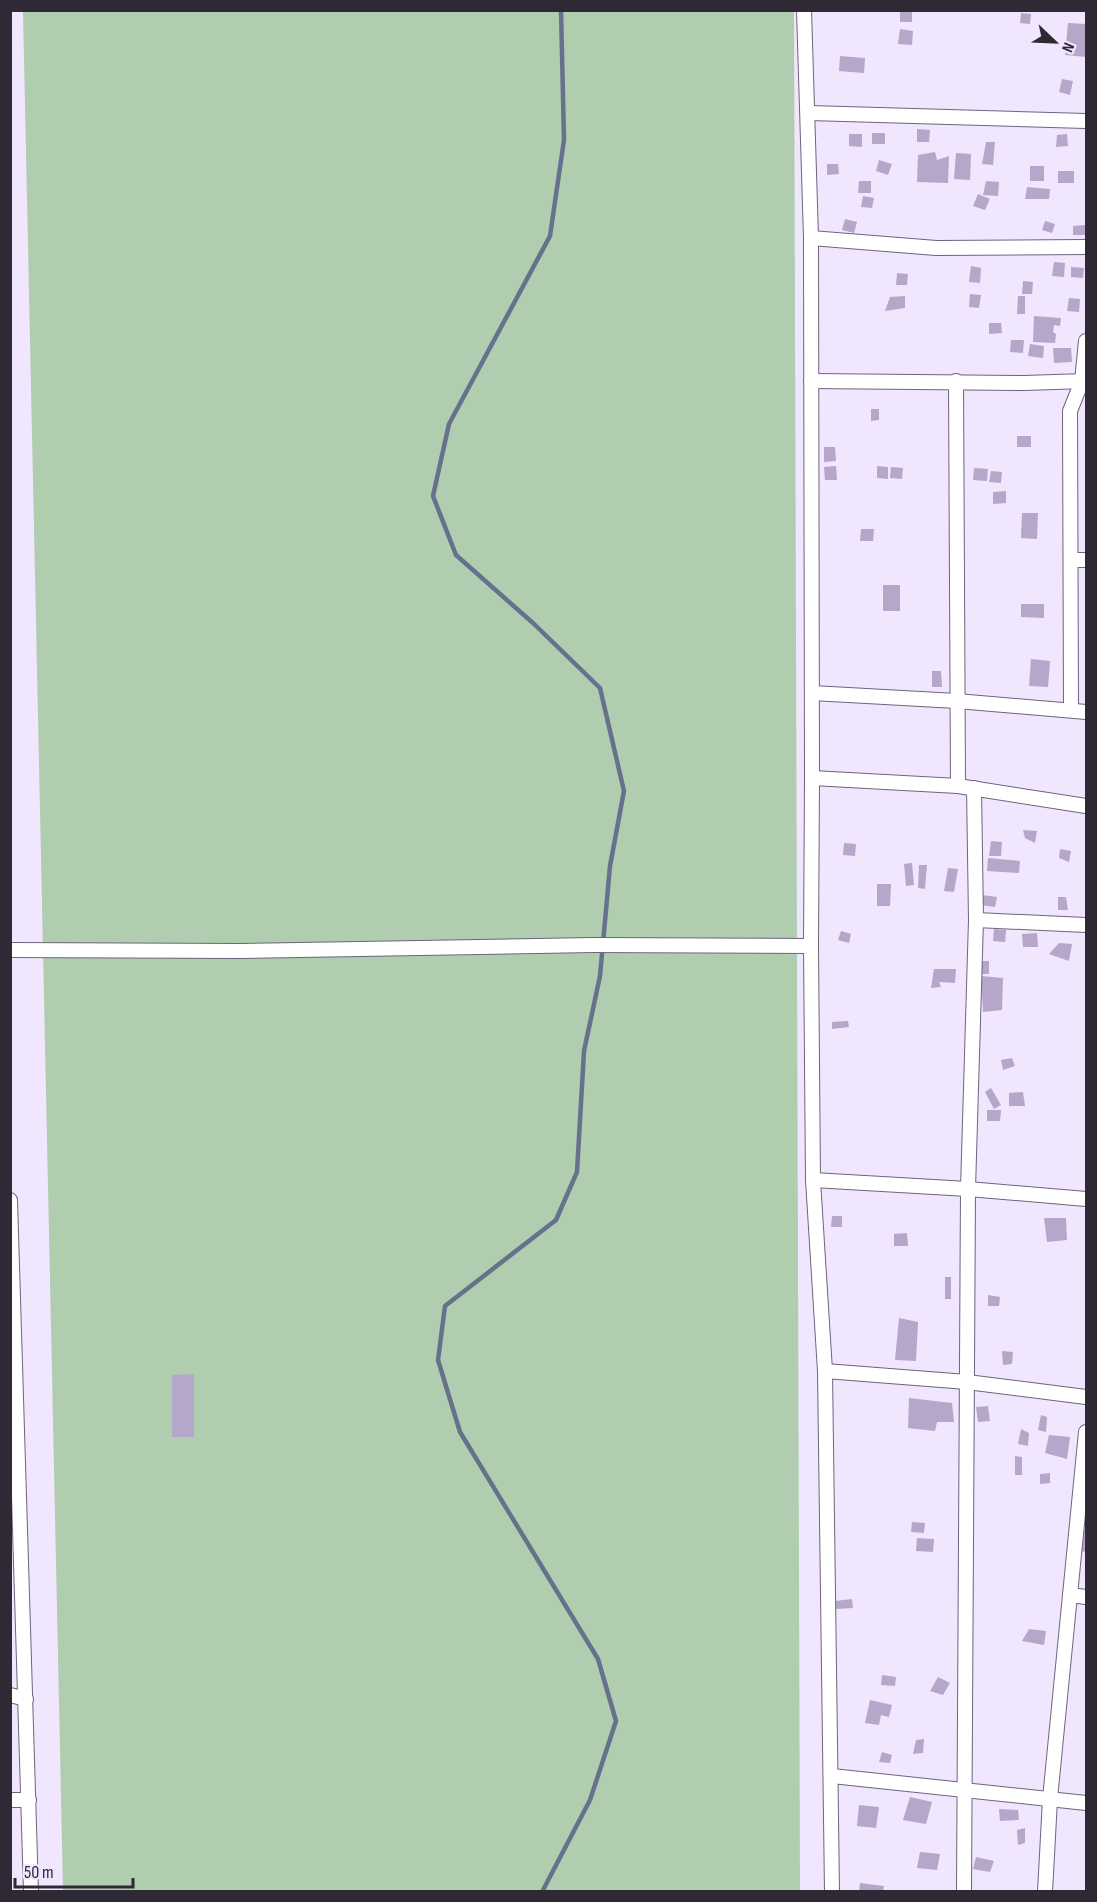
<svg xmlns="http://www.w3.org/2000/svg" width="1097" height="1902" viewBox="0 0 1097 1902" font-family="'Sofia Sans Condensed',sans-serif">
  <style>
    .green { fill: #b0cdaf }
    .lines { fill: none; stroke-linecap: round; stroke-linejoin: round }
    .stream { stroke: #66718c; stroke-width: 4.5 }
    .building { fill: #b6a6ca }
    .street-casing { stroke: #6f647c; stroke-width: 16 }
    .street { stroke: #fff; stroke-width: 14 }
  </style>
  <rect width="100%" height="100%" fill="#f0e6fd"/>
  <path class="green" d="M 23,11 L 794,11 L 800,1891 L 63,1891 Z"/>
  <g class="lines">
    <path class="stream" d="M 542,1892 L 590,1800 L 616,1721 L 598,1659 L 460,1432 L 438,1360 L 445,1306 L 556,1220 L 577,1172 L 584,1051 L 600,976 L 610,866 L 624,791 L 600,688 L 533,623 L 456,555 L 433,496 L 449,424 L 550,236 L 564,140 L 561,10"/>
  </g>
  <g class="building">
    <rect x="900" y="12" width="12" height="10"/>
    <path d="M 1021,13 L 1031,14 L 1030,24 L 1020,23 Z"/>
    <path d="M 1068,23 L 1086,24 L 1086,57 L 1065,55 Z"/>
    <path d="M 900,29 L 913,31 L 912,45 L 898,44 Z"/>
    <path d="M 840,56 L 865,58 L 864,73 L 839,71 Z"/>
    <path d="M 1062,79 L 1073,81 L 1070,95 L 1059,92 Z"/>
    <path d="M 917,129 L 930,130 L 929,142 L 917,142 Z"/>
    <rect x="872" y="133" width="13" height="11"/>
    <path d="M 849,134 L 862,134 L 862,147 L 849,146 Z"/>
    <path d="M 1067,134 L 1068,146 L 1056,147 L 1057,135 Z"/>
    <path d="M 986,142 L 995,142 L 993,165 L 982,164 Z"/>
    <path d="M 935,152 L 937,160 L 949,156 L 948,183 L 917,182 L 918,155 Z"/>
    <path d="M 956,153 L 971,154 L 970,180 L 954,179 Z"/>
    <path d="M 879,160 L 892,164 L 888,175 L 876,171 Z"/>
    <path d="M 827,164 L 838,164 L 839,174 L 827,175 Z"/>
    <rect x="1030" y="166" width="14" height="15"/>
    <rect x="1058" y="171" width="16" height="12"/>
    <path d="M 859,181 L 871,181 L 871,193 L 858,193 Z"/>
    <path d="M 986,181 L 999,182 L 998,196 L 983,195 Z"/>
    <path d="M 1027,187 L 1050,189 L 1049,199 L 1025,199 Z"/>
    <path d="M 978,194 L 990,199 L 985,210 L 973,206 Z"/>
    <path d="M 863,196 L 874,198 L 872,208 L 861,207 Z"/>
    <path d="M 845,219 L 857,222 L 854,233 L 842,230 Z"/>
    <path d="M 1045,221 L 1055,224 L 1052,233 L 1042,230 Z"/>
    <path d="M 1086,225 L 1086,235 L 1073,235 L 1073,226 Z"/>
    <path d="M 1054,262 L 1065,263 L 1064,277 L 1052,276 Z"/>
    <path d="M 971,266 L 981,268 L 980,283 L 969,282 Z"/>
    <path d="M 1071,267 L 1084,268 L 1083,278 L 1071,277 Z"/>
    <path d="M 897,273 L 908,274 L 907,285 L 896,285 Z"/>
    <path d="M 1023,281 L 1033,282 L 1032,294 L 1022,294 Z"/>
    <path d="M 970,294 L 981,295 L 979,308 L 969,307 Z"/>
    <path d="M 905,296 L 905,308 L 885,311 L 890,297 Z"/>
    <path d="M 1018,296 L 1025,296 L 1025,314 L 1017,314 Z"/>
    <path d="M 1069,298 L 1080,299 L 1079,312 L 1067,311 Z"/>
    <path d="M 1034,316 L 1061,318 L 1060,326 L 1054,325 L 1053,332 L 1056,334 L 1055,343 L 1033,342 Z"/>
    <path d="M 989,323 L 1001,323 L 1002,333 L 989,334 Z"/>
    <path d="M 1011,340 L 1024,340 L 1023,353 L 1010,352 Z"/>
    <path d="M 1030,344 L 1044,346 L 1043,358 L 1028,356 Z"/>
    <path d="M 1053,348 L 1071,348 L 1072,362 L 1054,363 Z"/>
    <path d="M 871,409 L 879,409 L 879,420 L 871,421 Z"/>
    <rect x="1017" y="436" width="14" height="11"/>
    <path d="M 824,447 L 835,447 L 836,461 L 824,462 Z"/>
    <path d="M 836,466 L 837,480 L 825,480 L 824,467 Z"/>
    <path d="M 877,466 L 888,467 L 888,479 L 877,478 Z"/>
    <path d="M 891,467 L 903,468 L 902,479 L 890,478 Z"/>
    <path d="M 974,468 L 988,469 L 987,481 L 973,480 Z"/>
    <path d="M 991,471 L 1002,472 L 1001,483 L 989,482 Z"/>
    <path d="M 1006,491 L 1006,503 L 993,504 L 993,492 Z"/>
    <path d="M 1022,513 L 1038,513 L 1037,539 L 1021,538 Z"/>
    <path d="M 861,529 L 874,529 L 873,541 L 860,541 Z"/>
    <rect x="883" y="585" width="17" height="26"/>
    <path d="M 1021,604 L 1044,604 L 1044,618 L 1021,617 Z"/>
    <path d="M 1031,659 L 1050,661 L 1048,687 L 1029,686 Z"/>
    <path d="M 932,671 L 941,671 L 942,687 L 932,687 Z"/>
    <path d="M 1023,830 L 1037,831 L 1035,843 L 1025,838 Z"/>
    <path d="M 991,841 L 1002,842 L 1001,856 L 989,856 Z"/>
    <path d="M 844,843 L 856,844 L 855,856 L 843,855 Z"/>
    <path d="M 1060,849 L 1071,851 L 1069,862 L 1059,858 Z"/>
    <path d="M 988,858 L 1020,861 L 1019,873 L 987,871 Z"/>
    <path d="M 912,863 L 914,885 L 906,886 L 904,864 Z"/>
    <path d="M 919,865 L 927,865 L 925,889 L 918,888 Z"/>
    <path d="M 948,868 L 958,869 L 954,892 L 944,891 Z"/>
    <path d="M 877,884 L 891,884 L 890,906 L 877,906 Z"/>
    <path d="M 982,895 L 997,897 L 995,907 L 980,905 Z"/>
    <path d="M 1058,897 L 1066,897 L 1068,910 L 1058,910 Z"/>
    <path d="M 994,929 L 1006,930 L 1005,942 L 993,941 Z"/>
    <path d="M 841,931 L 851,934 L 849,943 L 838,940 Z"/>
    <path d="M 1037,933 L 1038,947 L 1023,947 L 1022,934 Z"/>
    <path d="M 1059,943 L 1072,944 L 1069,961 L 1049,954 Z"/>
    <rect x="981" y="961" width="8" height="13"/>
    <path d="M 934,969 L 956,969 L 955,983 L 939,982 L 941,987 L 931,988 Z"/>
    <path d="M 981,976 L 1003,978 L 1002,1010 L 983,1012 Z"/>
    <path d="M 848,1021 L 849,1027 L 832,1029 L 832,1022 Z"/>
    <path d="M 1012,1058 L 1015,1066 L 1003,1070 L 1001,1060 Z"/>
    <path d="M 991,1088 L 1001,1105 L 994,1109 L 985,1092 Z"/>
    <path d="M 1023,1092 L 1025,1106 L 1009,1106 L 1009,1093 Z"/>
    <path d="M 987,1110 L 1001,1110 L 1000,1121 L 987,1121 Z"/>
    <path d="M 832,1216 L 842,1216 L 842,1227 L 831,1227 Z"/>
    <path d="M 1044,1218 L 1066,1218 L 1067,1240 L 1047,1242 Z"/>
    <path d="M 907,1233 L 908,1246 L 894,1246 L 894,1234 Z"/>
    <rect x="945" y="1277" width="6" height="22"/>
    <path d="M 988,1295 L 1000,1297 L 999,1306 L 988,1306 Z"/>
    <path d="M 899,1318 L 918,1322 L 916,1361 L 895,1360 Z"/>
    <path d="M 1002,1351 L 1013,1352 L 1012,1364 L 1003,1365 Z"/>
    <path d="M 194,1374 L 194,1437 L 172,1437 L 172,1375 Z"/>
    <path d="M 909,1398 L 952,1403 L 954,1422 L 937,1422 L 935,1431 L 908,1428 Z"/>
    <path d="M 988,1406 L 990,1421 L 978,1422 L 976,1407 Z"/>
    <path d="M 1041,1415 L 1047,1417 L 1046,1432 L 1038,1430 Z"/>
    <path d="M 1021,1429 L 1029,1433 L 1028,1446 L 1018,1444 Z"/>
    <path d="M 1049,1435 L 1070,1437 L 1067,1459 L 1045,1453 Z"/>
    <path d="M 1015,1456 L 1022,1457 L 1022,1475 L 1015,1475 Z"/>
    <path d="M 1050,1473 L 1050,1483 L 1040,1484 L 1040,1474 Z"/>
    <path d="M 912,1522 L 925,1523 L 924,1533 L 911,1532 Z"/>
    <path d="M 1082,1530 L 1086,1530 L 1086,1552 L 1080,1551 Z"/>
    <path d="M 917,1538 L 934,1539 L 933,1552 L 916,1551 Z"/>
    <path d="M 852,1599 L 853,1608 L 836,1609 L 835,1601 Z"/>
    <path d="M 1029,1629 L 1046,1631 L 1044,1645 L 1022,1641 Z"/>
    <path d="M 882,1675 L 896,1677 L 895,1686 L 881,1685 Z"/>
    <path d="M 938,1677 L 950,1683 L 943,1695 L 930,1691 Z"/>
    <path d="M 870,1700 L 892,1705 L 889,1717 L 881,1715 L 879,1725 L 865,1723 Z"/>
    <path d="M 924,1739 L 923,1753 L 913,1754 L 916,1740 Z"/>
    <path d="M 882,1752 L 892,1755 L 890,1763 L 879,1762 Z"/>
    <path d="M 910,1797 L 932,1802 L 926,1824 L 903,1820 Z"/>
    <path d="M 859,1805 L 879,1807 L 876,1828 L 857,1826 Z"/>
    <path d="M 999,1809 L 1018,1810 L 1019,1820 L 1000,1821 Z"/>
    <path d="M 1025,1828 L 1025,1843 L 1018,1845 L 1017,1830 Z"/>
    <path d="M 920,1852 L 940,1854 L 937,1870 L 917,1868 Z"/>
    <path d="M 976,1857 L 994,1861 L 990,1872 L 973,1869 Z"/>
    <path d="M 860,1883 L 884,1886 L 883,1892 L 859,1892 Z"/>
  </g>
  <g class="lines">
    <defs>
      <g id="street">
        <path d="M 804,10 L 811,238 L 812,778 L 811,946 L 813,1180 L 825,1371 L 832,1892"/>
        <path d="M 809,113 L 1086,121"/>
        <path d="M 811,238 L 936,248 L 1086,247"/>
        <path d="M 811,381 L 1024,383 L 1086,381"/>
        <path d="M 956,381 L 958,786"/>
        <path d="M 1071,560 L 1086,560"/>
        <path d="M 812,693 L 957,701 L 1086,712"/>
        <path d="M 1071,710 L 1070,411 L 1082,381 L 1086,341"/>
        <path d="M 812,778 L 958,786 L 1086,806"/>
        <path d="M 976,920 L 1086,925"/>
        <path d="M 10,950 L 240,951 L 593,945 L 811,946"/>
        <path d="M 813,1180 L 968,1189 L 1086,1199"/>
        <path d="M 10,1200 L 31,1892"/>
        <path d="M 825,1371 L 967,1382 L 1086,1397"/>
        <path d="M 1070,1595 L 1086,1597"/>
        <path d="M 10,1695 L 26,1699"/>
        <path d="M 832,1776 L 1086,1803"/>
        <path d="M 10,1800 L 29,1800"/>
        <path d="M 964,1892 L 968,1189 L 976,920 L 974,788"/>
        <path d="M 1045,1892 L 1050,1799 L 1086,1432"/>
      </g>
    </defs>
    <use href="#street" class="street-casing"/>
    <use href="#street" class="street"/>
  </g>
  <rect width="1097" height="1902" fill="none" stroke="#2e2934" stroke-width="24"/>
  <g transform="translate(1055 42) rotate(113)" stroke="#f0e6fd" stroke-width="4.5" paint-order="stroke">
  <path d="M0-4.5L10 22L0 15L-10 22Z" fill="#2e2934"/>
  <text y="-9" font-size="16" font-weight="bold" text-anchor="middle" fill="#2e2934">N</text>
  </g>
  <path d="M15 1878v9h118v-9" fill="none" stroke="#2e2934" stroke-width="3"/>
  <text x="24" y="1878" font-size="18" fill="#2e2934" stroke="#f0e6fd" stroke-width="4.5" paint-order="stroke">50 m</text>
</svg>
